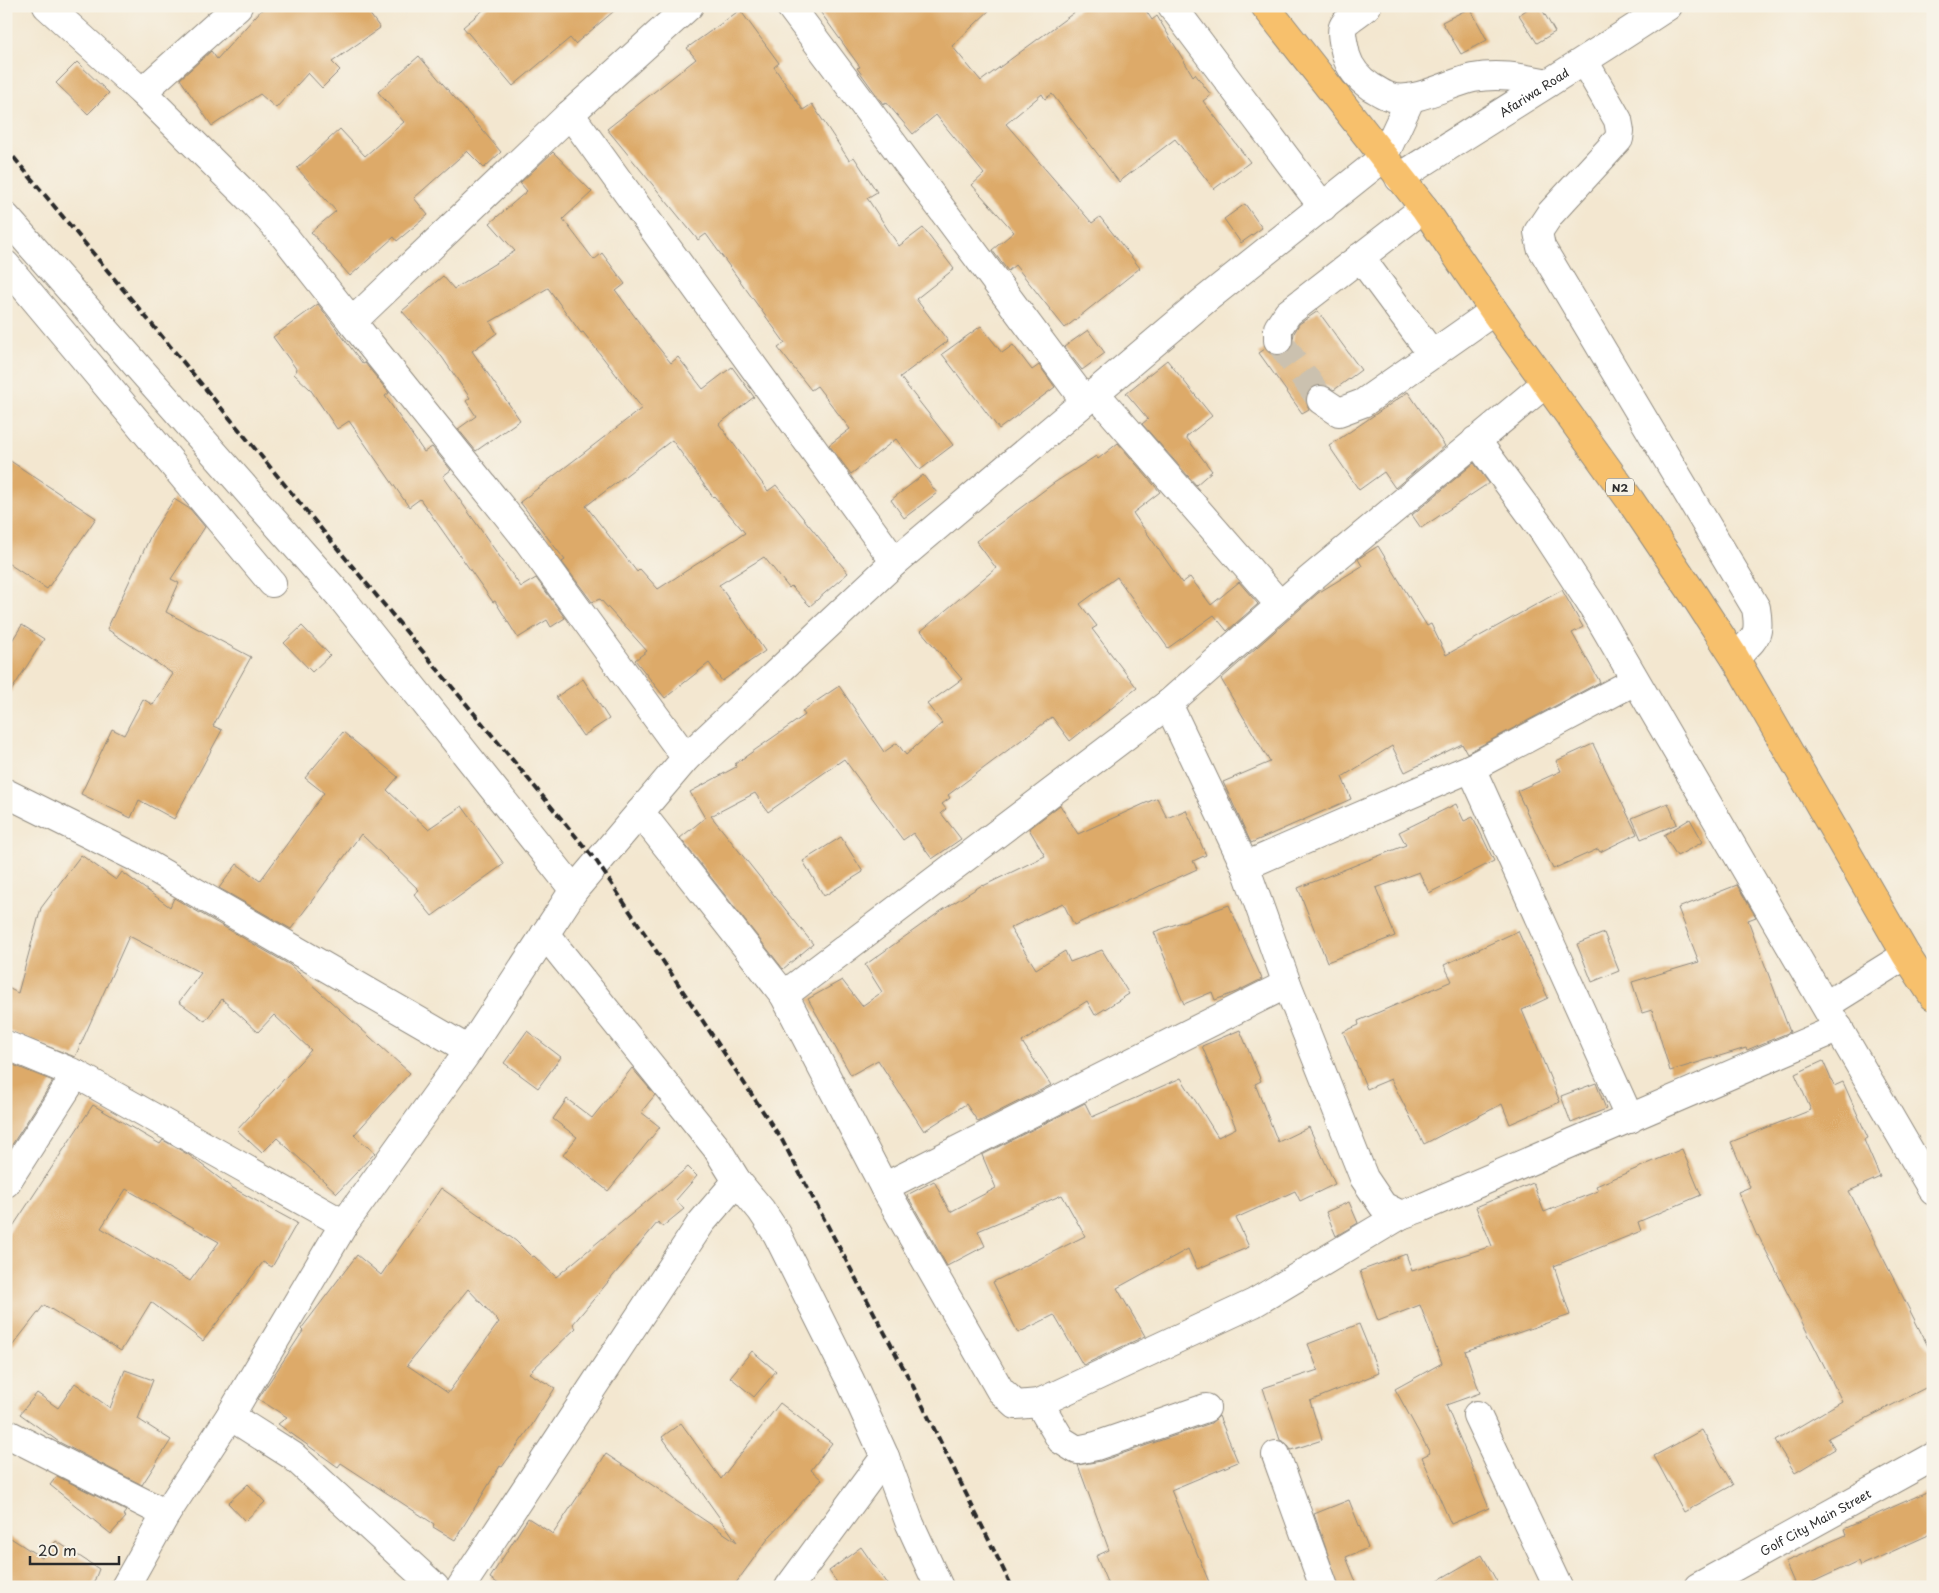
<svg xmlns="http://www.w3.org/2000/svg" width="1939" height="1593" viewBox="0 0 1939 1593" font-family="'Playpen Sans',sans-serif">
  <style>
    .building { fill: #ddaa69; fill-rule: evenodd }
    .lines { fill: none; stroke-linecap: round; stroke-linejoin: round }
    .minor-tunnel { stroke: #cbc1af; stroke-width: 28; stroke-dasharray: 28 14; stroke-linecap: butt }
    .minor-casing { stroke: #8f897e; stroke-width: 30 }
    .highway-casing { stroke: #8f897e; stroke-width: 30 }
    .minor { stroke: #fff; stroke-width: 28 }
    .highway { stroke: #f7c06c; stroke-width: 28 }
    .rail { stroke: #2b2b2b; stroke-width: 4; stroke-dasharray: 8 4; stroke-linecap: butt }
    .labels { text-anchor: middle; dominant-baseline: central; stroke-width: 5; stroke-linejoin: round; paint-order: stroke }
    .shield { fill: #f7f3e8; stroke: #686764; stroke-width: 1 }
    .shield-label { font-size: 11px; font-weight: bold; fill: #2b2b2b }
    .street-label { font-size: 12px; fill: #2b2b2b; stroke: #f7f3e8 }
  </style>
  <rect width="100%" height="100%" fill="#f7f3e8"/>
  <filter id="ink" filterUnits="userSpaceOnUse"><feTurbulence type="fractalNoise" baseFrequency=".02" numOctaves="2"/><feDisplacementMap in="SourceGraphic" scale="10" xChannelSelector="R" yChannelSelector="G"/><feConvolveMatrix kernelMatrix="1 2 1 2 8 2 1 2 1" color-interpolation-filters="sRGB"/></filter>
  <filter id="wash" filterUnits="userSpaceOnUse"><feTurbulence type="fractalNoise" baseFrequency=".0096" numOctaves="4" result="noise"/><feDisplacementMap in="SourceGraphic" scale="20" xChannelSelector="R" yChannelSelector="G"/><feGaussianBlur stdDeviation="1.12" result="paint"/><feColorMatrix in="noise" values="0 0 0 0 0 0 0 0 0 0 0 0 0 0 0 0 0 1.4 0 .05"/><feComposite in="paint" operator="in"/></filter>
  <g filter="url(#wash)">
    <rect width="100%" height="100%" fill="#f3e7d0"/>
    <g id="blocks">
      <g class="building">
        <path d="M 265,6 L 364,6 L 380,28 L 332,62 L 340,70 L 322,88 L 308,73 L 276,108 L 260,94 L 212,126 L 180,79 L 211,51 L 217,59 Z"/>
        <path d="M 488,6 L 620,6 L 575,44 L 570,38 L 513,86 L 463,27 Z"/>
        <path d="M 816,6 L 994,6 L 952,46 L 981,81 L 1083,6 L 1143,6 L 1152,20 L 1157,16 L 1193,76 L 1195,74 L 1211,95 L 1203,101 L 1250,162 L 1214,189 L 1175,139 L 1119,182 L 1052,94 L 1045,99 L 1042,94 L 1006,124 L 1092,223 L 1100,217 L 1140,268 L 1065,328 L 1015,265 L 1008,271 L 992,250 L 1014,232 L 972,185 L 984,174 L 936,115 L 913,134 L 886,102 L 883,104 L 857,68 L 860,67 Z"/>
        <path d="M 1532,6 L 1540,6 L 1555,32 L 1537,43 L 1519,15 Z"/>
        <path d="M 1470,8 L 1487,40 L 1461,54 L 1442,22 Z"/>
        <path d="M 740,10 L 779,63 L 774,67 L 803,110 L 812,104 L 849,160 L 854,157 L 877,192 L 867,198 L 899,246 L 923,228 L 954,269 L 916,299 L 948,341 L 900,377 L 953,445 L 920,470 L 896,439 L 851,474 L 829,445 L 850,429 L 817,386 L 811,390 L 778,348 L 785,343 L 706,234 L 698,240 L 607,129 L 696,59 L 687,48 Z"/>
        <path d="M 419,56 L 501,152 L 484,168 L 467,151 L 414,198 L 428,215 L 397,241 L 394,237 L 350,276 L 311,232 L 336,211 L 297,168 L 340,129 L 365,156 L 404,122 L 378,92 Z"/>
        <path d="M 77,62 L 109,93 L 88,114 L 56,83 Z"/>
        <path d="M 553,152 L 592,192 L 563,219 L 594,260 L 602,253 L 625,284 L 616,291 L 649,336 L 671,363 L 678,357 L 703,389 L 732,367 L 754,397 L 719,424 L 768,491 L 776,485 L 848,573 L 810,606 L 791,586 L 789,588 L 764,557 L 719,585 L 765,651 L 722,681 L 709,663 L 665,698 L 635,660 L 647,651 L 600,599 L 592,602 L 562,562 L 565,560 L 520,502 L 642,408 L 583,332 L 581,333 L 548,288 L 490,322 L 497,333 L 472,351 L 520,420 L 476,451 L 458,429 L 476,416 L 466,401 L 470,398 L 442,357 L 402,311 L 443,276 L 454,289 L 515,251 L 490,223 L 527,191 L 520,183 ZM 672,440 L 713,497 L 714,496 L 745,533 L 658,589 L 640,569 L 637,572 L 586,506 Z"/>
        <path d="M 1245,204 L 1262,228 L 1241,243 L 1224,219 Z"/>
        <path d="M 318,304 L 363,364 L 365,363 L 389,393 L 385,396 L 424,452 L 432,447 L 451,470 L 443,476 L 521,587 L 536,578 L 565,618 L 551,627 L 547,620 L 518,638 L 495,601 L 493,602 L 420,499 L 409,507 L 349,421 L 337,429 L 310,389 L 294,374 L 297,370 L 273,337 Z"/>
        <path d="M 1318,311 L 1361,370 L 1334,390 L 1322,384 L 1314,386 L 1308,391 L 1306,399 L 1309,409 L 1302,413 L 1259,353 L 1265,349 L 1271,354 L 1278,356 L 1286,353 L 1292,347 L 1294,333 L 1299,324 Z"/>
        <path d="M 981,326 L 1002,353 L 1013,345 L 1032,370 L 1039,365 L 1055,387 L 999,429 L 942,354 Z"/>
        <path d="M 1088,330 L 1105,353 L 1082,370 L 1064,347 Z"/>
        <path d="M 1167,360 L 1212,416 L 1186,437 L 1212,471 L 1196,485 L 1142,424 L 1148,419 L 1126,393 Z"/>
        <path d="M 1408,392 L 1445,446 L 1395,488 L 1384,472 L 1359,490 L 1329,446 Z"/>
        <path d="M 1118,443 L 1160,492 L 1133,513 L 1182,583 L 1190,577 L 1211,605 L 1239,582 L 1258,604 L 1227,631 L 1214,615 L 1168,648 L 1117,577 L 1080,604 L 1097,626 L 1092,629 L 1137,688 L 1070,741 L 1052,717 L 948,795 L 950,798 L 942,804 L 946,809 L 941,813 L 961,839 L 932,859 L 913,833 L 903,840 L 844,759 L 768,812 L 755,793 L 711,816 L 813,944 L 783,969 L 680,838 L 705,818 L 690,792 L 736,767 L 735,764 L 805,715 L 802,711 L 839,686 L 884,752 L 897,743 L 906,755 L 942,723 L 927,704 L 962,679 L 921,631 L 996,568 L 976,541 L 1054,483 L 1096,456 L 1098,459 Z"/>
        <path d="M 6,458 L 96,518 L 47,589 L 6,562 Z"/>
        <path d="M 1474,463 L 1489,483 L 1421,528 L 1412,515 Z"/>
        <path d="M 923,475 L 937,493 L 904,518 L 891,500 Z"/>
        <path d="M 174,499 L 190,509 L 205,527 L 171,579 L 179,583 L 166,612 L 251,657 L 213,726 L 222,730 L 174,819 L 139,800 L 131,818 L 81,794 L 112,729 L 124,735 L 143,699 L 153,705 L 173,674 L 107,629 L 152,533 Z"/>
        <path d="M 1378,546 L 1427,626 L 1431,624 L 1446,655 L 1562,590 L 1583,627 L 1572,633 L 1600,682 L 1467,753 L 1462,744 L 1405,772 L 1392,746 L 1342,777 L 1351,799 L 1251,843 L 1223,782 L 1270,762 L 1221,679 L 1318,593 L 1362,566 L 1358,559 Z"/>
        <path d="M 22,625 L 44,639 L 6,699 L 6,650 Z"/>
        <path d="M 302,626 L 330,655 L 312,672 L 284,643 Z"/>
        <path d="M 583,679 L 609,719 L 583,736 L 556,697 Z"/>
        <path d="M 343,732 L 398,777 L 387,790 L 428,829 L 462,806 L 504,864 L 432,916 L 414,894 L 419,890 L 361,834 L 291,929 L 219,888 L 237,864 L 260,881 L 324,793 L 305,778 Z"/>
        <path d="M 1593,744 L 1637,834 L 1600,852 L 1598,849 L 1553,869 L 1517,791 L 1561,771 L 1556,761 Z"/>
        <path d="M 1157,798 L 1167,818 L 1186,810 L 1206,855 L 1193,861 L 1197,869 L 1074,925 L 1063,903 L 1010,928 L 1036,969 L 1065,951 L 1070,962 L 1102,950 L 1129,994 L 1095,1015 L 1087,1001 L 1022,1042 L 1051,1085 L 978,1122 L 966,1104 L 924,1131 L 878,1060 L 851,1075 L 808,999 L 842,980 L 862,1006 L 882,992 L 865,965 L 941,911 L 982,885 L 983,886 L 1045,856 L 1029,829 L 1060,805 L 1078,834 Z"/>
        <path d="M 1668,803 L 1677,824 L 1641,839 L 1632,818 Z"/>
        <path d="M 1456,804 L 1464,821 L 1473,817 L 1494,861 L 1429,893 L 1419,872 L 1376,888 L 1395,936 L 1327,962 L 1298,888 L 1406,845 L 1399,832 Z"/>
        <path d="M 1690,819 L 1703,842 L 1677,856 L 1664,835 Z"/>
        <path d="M 841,837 L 863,872 L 824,896 L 803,861 Z"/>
        <path d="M 81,855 L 116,880 L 122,872 L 170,907 L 174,898 L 290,965 L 410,1073 L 354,1135 L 375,1153 L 337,1193 L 277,1138 L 262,1153 L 237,1130 L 311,1050 L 274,1015 L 258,1032 L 222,999 L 205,1021 L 179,1002 L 201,973 L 129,936 L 75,1057 L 6,1030 L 6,987 L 18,993 L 41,908 Z"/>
        <path d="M 1737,885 L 1756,917 L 1748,920 L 1790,1032 L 1747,1050 L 1746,1048 L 1670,1071 L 1652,1010 L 1642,1013 L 1632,982 L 1699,962 L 1678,908 Z"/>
        <path d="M 1229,905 L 1262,979 L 1236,992 L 1215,1000 L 1212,992 L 1184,1004 L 1154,932 Z"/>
        <path d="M 1518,931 L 1548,998 L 1522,1010 L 1560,1102 L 1510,1124 L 1502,1104 L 1424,1144 L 1391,1079 L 1367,1089 L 1343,1032 L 1359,1025 L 1358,1021 L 1452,981 L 1444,965 Z"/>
        <path d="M 1604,933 L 1619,971 L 1592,982 L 1577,944 Z"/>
        <path d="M 1240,1030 L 1261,1081 L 1255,1084 L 1278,1142 L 1309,1127 L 1335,1184 L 1300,1201 L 1295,1191 L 1236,1218 L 1249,1247 L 1197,1269 L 1188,1249 L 1117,1288 L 1145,1336 L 1083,1365 L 1054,1315 L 1018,1333 L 993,1282 L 1085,1236 L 1062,1195 L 978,1231 L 985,1246 L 947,1266 L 907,1195 L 934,1181 L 950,1212 L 996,1188 L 982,1155 L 1085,1103 L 1092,1117 L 1181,1078 L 1218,1137 L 1236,1128 L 1202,1046 Z"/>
        <path d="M 527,1031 L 561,1057 L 538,1088 L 504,1063 Z"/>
        <path d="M 1823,1061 L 1834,1086 L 1843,1082 L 1868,1138 L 1864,1140 L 1880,1177 L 1849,1191 L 1933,1356 L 1933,1384 L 1828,1438 L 1835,1449 L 1795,1473 L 1775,1441 L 1842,1401 L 1758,1235 L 1757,1236 L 1738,1192 L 1750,1187 L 1731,1142 L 1811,1110 L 1795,1074 Z"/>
        <path d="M 6,1062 L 53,1081 L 6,1154 Z"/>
        <path d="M 632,1068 L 655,1095 L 641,1112 L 660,1127 L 608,1191 L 563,1155 L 577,1137 L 553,1119 L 567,1099 L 592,1118 Z"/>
        <path d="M 1596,1083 L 1606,1109 L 1571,1123 L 1561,1096 Z"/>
        <path d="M 93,1105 L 160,1144 L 163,1140 L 189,1155 L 231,1187 L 297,1223 L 272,1267 L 263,1262 L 203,1341 L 151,1302 L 121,1351 L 44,1305 L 6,1354 L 6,1237 ZM 126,1189 L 219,1242 L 190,1281 L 101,1228 Z"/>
        <path d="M 1682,1149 L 1701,1195 L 1638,1222 L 1641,1231 L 1554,1266 L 1570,1315 L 1465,1351 L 1480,1393 L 1446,1405 L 1489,1508 L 1451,1524 L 1422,1457 L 1430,1453 L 1395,1389 L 1442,1363 L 1420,1305 L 1378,1321 L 1360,1271 L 1406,1254 L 1412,1271 L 1492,1246 L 1476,1207 L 1533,1183 L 1544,1212 L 1598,1191 L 1596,1186 Z"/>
        <path d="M 688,1167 L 697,1176 L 676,1200 L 684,1209 L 662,1227 L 658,1222 L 573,1324 L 576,1328 L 529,1373 L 555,1388 L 532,1425 L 502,1467 L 500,1466 L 455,1540 L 433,1527 L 434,1524 L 341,1463 L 338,1467 L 278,1424 L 287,1417 L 258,1399 L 303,1331 L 301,1329 L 357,1255 L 381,1275 L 441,1188 L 516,1241 L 532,1257 L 534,1256 L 556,1277 ZM 468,1289 L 499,1322 L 448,1393 L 407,1365 Z"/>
        <path d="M 1349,1202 L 1358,1223 L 1336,1236 L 1326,1212 Z"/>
        <path d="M 1359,1324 L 1379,1373 L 1310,1401 L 1322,1440 L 1291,1450 L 1286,1443 L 1280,1440 L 1263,1388 L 1318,1370 L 1308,1344 Z"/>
        <path d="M 752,1351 L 776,1371 L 754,1397 L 730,1377 Z"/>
        <path d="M 125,1370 L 153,1380 L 138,1419 L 171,1440 L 142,1485 L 59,1442 L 20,1414 L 37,1393 L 58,1408 L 75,1383 L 110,1408 Z"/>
        <path d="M 780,1403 L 832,1443 L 811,1470 L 822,1480 L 770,1536 L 733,1587 L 503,1587 L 490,1578 L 528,1518 L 553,1534 L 606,1454 L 737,1542 L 662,1437 L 681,1423 L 721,1479 Z"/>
        <path d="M 1219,1416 L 1238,1462 L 1171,1490 L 1211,1587 L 1109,1587 L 1096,1556 L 1109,1550 L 1078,1465 L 1101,1461 L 1211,1423 Z"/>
        <path d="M 1702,1430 L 1733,1485 L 1684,1512 L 1654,1456 Z"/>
        <path d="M 57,1476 L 126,1511 L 123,1515 L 126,1517 L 111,1534 L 50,1485 Z"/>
        <path d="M 248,1484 L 265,1502 L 245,1521 L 228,1503 Z"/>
        <path d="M 1933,1489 L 1933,1533 L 1860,1566 L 1858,1561 L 1802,1587 L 1796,1587 L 1785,1562 L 1846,1535 L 1844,1529 Z"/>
        <path d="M 1349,1500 L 1368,1548 L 1346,1557 L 1358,1587 L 1339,1587 L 1314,1514 Z"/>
        <path d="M 6,1535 L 42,1558 L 56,1541 L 99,1569 L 92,1587 L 6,1587 Z"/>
        <path d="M 861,1547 L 889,1587 L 840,1587 L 829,1571 Z"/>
        <path d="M 1482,1555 L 1500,1587 L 1426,1587 Z"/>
      </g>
    </g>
  </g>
  <g filter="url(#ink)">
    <use href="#blocks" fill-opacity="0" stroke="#8f897e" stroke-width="1"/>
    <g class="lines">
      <path class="minor-tunnel" d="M 1278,340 L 1321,400"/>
      <defs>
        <g id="minor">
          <path d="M 47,6 L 142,92 L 254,203 L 285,237 L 352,322"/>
          <path d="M 790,6 L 1085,401"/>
          <path d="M 1172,6 L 1323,207"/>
          <path d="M 1367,6 C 1341,27 1338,20 1346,55 C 1350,69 1359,79 1371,87 C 1377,90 1382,94 1388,96 C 1411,106 1449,83 1473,78 C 1500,73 1522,78 1548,83"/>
          <path d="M 1584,61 L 1618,120 L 1620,131 L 1619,139 L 1550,214 L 1538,232 L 1541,247 L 1756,608 C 1761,638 1755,637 1735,658"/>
          <path d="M 142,92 L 238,6"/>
          <path d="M 570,114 L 895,562"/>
          <path id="s1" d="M 1399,178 C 1488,120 1579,65 1668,6"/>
          <path d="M 6,217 L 340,596 L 574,890"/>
          <path d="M 1360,257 L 1432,354"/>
          <path d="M 6,265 L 272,583"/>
          <path d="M 1278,340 L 1278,328 L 1288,313 L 1424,208"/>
          <path d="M 1095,393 L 1280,605"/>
          <path d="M 1321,400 L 1339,412 L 1363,403 L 1494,311"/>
          <path d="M 1476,440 L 1544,532 L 1593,607 L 1933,1191"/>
          <path d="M 1168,704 L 1245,866 L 1287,984 L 1364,1178 L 1383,1206 L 1401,1215 L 1423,1207 L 1839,1028"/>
          <path d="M 686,758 L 528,541 L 352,322 L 570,114 L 689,6"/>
          <path d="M 1471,768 L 1630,1119"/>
          <path d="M 6,793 L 133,856 L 469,1050"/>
          <path d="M 640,812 L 784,995 L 884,1187 L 1000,1390 L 1016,1405 L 1039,1403 L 1254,1303 L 1401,1215"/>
          <path d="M 1245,866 L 1471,768 L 1635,681"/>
          <path d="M 784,995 L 1168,704 L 1309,580 L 1546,383"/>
          <path d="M 1826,1005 L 1906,955"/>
          <path d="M 6,1045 L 76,1074 L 344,1224"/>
          <path d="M 737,1181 L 761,1210 L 777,1234 L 850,1380 L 885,1457 L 910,1524 L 939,1587"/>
          <path d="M 6,1183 L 76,1074"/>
          <path d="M 884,1187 L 1287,984"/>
          <path d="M 1039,1403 L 1061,1440 L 1077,1450 L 1096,1446 L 1206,1408"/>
          <path d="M 1477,1415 L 1558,1587"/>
          <path d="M 230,1416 L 293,1456 L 435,1587"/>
          <path d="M 6,1433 L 166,1514"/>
          <path d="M 1276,1455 L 1324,1587"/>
          <path d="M 125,1587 L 166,1514 L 230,1416 L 344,1224 L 469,1050 L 574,890 L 686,758 L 895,562 L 1205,300 L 1383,158 L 1411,98"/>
          <path d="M 461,1587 L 701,1223 L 737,1181 L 716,1147 L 545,934"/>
          <path d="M 789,1587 L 885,1457"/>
          <path id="s2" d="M 1698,1587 L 1933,1457"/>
        </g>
        <path id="highway" d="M 1265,6 L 1424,208 L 1494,311 L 1630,500 L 1694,595 L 1735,658 L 1906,955 L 1933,996"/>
      </defs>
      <use href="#minor" class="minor-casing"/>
      <use href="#highway" class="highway-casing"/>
      <use href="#minor" class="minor"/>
      <use href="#highway" class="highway"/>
      <path class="rail" d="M 6,148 L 597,862 L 782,1140 L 913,1386 L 1012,1587"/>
    </g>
  </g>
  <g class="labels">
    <rect class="shield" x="1606" y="478.5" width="28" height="17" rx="4"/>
    <g class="shield-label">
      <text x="1620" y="487">N2</text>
    </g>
    <g class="street-label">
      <text stroke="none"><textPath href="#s1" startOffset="160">Afariwa Road</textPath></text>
      <text stroke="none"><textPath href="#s2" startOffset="134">Golf City Main Street</textPath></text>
    </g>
  </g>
  <rect width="1939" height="1593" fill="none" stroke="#f7f3e8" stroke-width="25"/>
  <path d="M30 1556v8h89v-8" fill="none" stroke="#2b2b2b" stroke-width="2.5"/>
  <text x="38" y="1556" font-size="15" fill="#2b2b2b" stroke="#f7f3e8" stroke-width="4" paint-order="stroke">20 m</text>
</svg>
